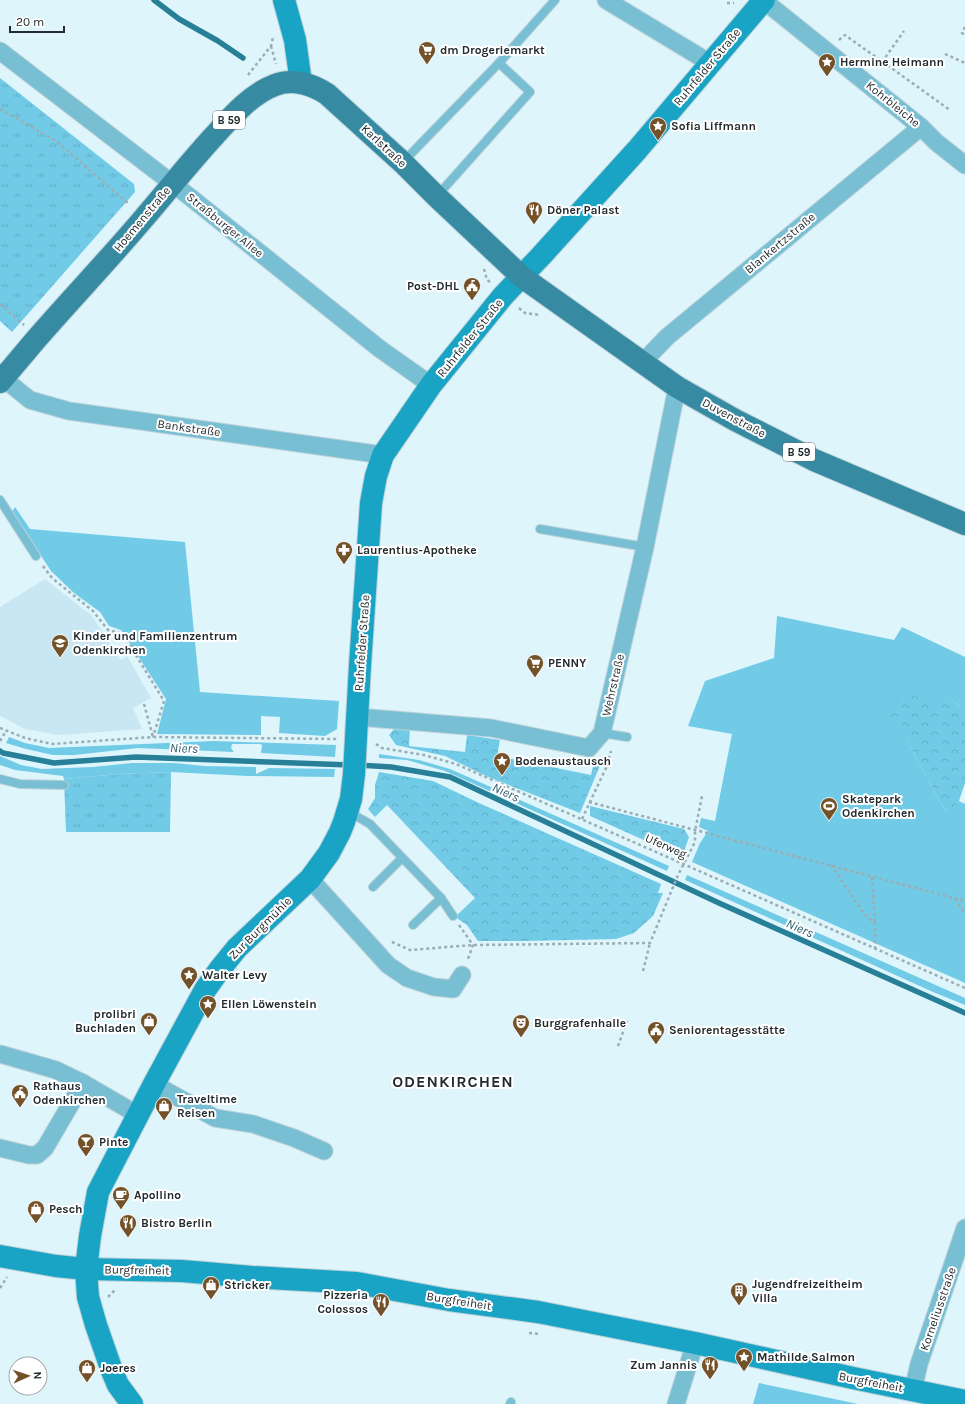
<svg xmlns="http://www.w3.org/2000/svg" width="965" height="1404" viewBox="0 0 965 1404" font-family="Karla,sans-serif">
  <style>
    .built { fill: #c9e7f2 }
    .grass { fill: #71cbe7 }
    .forest { fill: url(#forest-crowns) }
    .park { fill: url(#park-tufts) }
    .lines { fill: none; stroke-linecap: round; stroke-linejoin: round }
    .stream { stroke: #278097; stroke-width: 5.5 }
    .lane-casing { stroke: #bcd1d7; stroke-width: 10 }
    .street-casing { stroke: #bcd1d7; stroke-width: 19 }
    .secondary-casing { stroke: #bcd1d7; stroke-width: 24 }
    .primary-casing { stroke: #bcd1d7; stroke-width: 24 }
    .path { stroke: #9badb2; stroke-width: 2.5; stroke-dasharray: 3 3; stroke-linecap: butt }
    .lane { stroke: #78bfd4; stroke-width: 8 }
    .street { stroke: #78bfd4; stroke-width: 17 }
    .secondary { stroke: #19a4c5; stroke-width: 22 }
    .primary { stroke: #368ba3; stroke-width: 22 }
    .labels { text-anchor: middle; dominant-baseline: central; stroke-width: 4; stroke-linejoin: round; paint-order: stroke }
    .shield { fill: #fff; stroke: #646b6d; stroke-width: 1 }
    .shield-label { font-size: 11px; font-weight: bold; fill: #222b2e }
    .poi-label { font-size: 12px; font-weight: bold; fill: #222b2e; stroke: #fff; text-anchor: start }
    .street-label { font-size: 12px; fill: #222b2e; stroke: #fff }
    .water-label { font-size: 13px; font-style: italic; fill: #2e5d6c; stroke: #fff }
    .district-label { font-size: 16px; font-weight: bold; letter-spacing: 1px; fill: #222b2e; stroke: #fff }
  </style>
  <defs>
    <pattern id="forest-crowns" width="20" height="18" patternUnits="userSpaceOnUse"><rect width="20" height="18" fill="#71cbe7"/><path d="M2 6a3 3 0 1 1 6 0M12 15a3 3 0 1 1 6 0" fill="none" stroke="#62aec6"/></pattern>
    <pattern id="park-tufts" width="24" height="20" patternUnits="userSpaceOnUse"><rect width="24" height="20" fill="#71cbe7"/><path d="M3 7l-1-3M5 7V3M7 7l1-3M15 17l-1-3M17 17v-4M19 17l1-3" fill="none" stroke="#62aec6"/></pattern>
  </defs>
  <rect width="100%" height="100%" fill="#def5fc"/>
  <path class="built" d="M 45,579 L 92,616 L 121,660 L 127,656 L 151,698 L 133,708 L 142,729 L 59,735 L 25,729 L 0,716 L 0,607 Z"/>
  <g class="grass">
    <path d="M 15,507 L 30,529 L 185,542 L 200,692 L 339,701 L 337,729 L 325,736 L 279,733 L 280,717 L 261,716 L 261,735 L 157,734 L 166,699 L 121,630 L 109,626 L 100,612 L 74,593 L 51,571 L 12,512 Z"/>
    <path d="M 777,616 L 894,640 L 902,627 L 965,657 L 965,709 L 951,700 L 906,739 L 940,802 L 946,811 L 954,808 L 959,801 L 965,804 L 965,983 L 692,862 L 700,843 L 708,831 L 699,827 L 701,818 L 715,821 L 732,734 L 688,726 L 705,681 L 774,658 Z"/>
    <path d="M 9,737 L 25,743 L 49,748 L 214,741 L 336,745 L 335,757 L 261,753 L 262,745 L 260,744 L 232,744 L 231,748 L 234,752 L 138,748 L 74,755 L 53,755 L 26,749 L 6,743 Z"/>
    <path d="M 379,754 L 419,760 L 450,769 L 669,866 L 667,871 L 445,771 L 407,760 L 379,758 Z"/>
    <path d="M 0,756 L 21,765 L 42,769 L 93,767 L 132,763 L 174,763 L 204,766 L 256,767 L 256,774 L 269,768 L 335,769 L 334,777 L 248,776 L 171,772 L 118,774 L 64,779 L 63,776 L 15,770 L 0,765 Z"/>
    <path d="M 687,875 L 965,998 L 965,1005 L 933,992 L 685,880 Z"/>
    <path d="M 759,1383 L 858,1404 L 753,1404 Z"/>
  </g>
  <g class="forest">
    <path d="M 911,696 L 951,700 L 965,709 L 965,783 L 959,801 L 954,809 L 946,811 L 940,802 L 906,739 L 888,712 L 893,698 Z"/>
    <path d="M 395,728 L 410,729 L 409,746 L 465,752 L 467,735 L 500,740 L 497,756 L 591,775 L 595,759 L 602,761 L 580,813 L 486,776 L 445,756 L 396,745 L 389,735 Z"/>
    <path d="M 379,772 L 433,781 L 479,803 L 661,884 L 658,893 L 663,893 L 653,916 L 634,933 L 616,939 L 523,941 L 478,941 L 467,925 L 455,917 L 475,898 L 387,805 L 375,817 L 368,809 L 375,798 L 375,785 Z"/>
    <path d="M 590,806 L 684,829 L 689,837 L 682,857 L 590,816 Z"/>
  </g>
  <g class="park">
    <path d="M 0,78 L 134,184 L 135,192 L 12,332 L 0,321 Z"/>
    <path d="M 171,772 L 170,832 L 66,832 L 64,779 L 118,774 Z"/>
  </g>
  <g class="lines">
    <g class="stream">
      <path d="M 154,0 L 179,19 L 218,41 L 243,58"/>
      <path d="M 0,751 L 3,753 L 54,763 L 136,757 L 350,765"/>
      <path d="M 358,765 L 391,767 L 450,777 L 719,903 L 965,1013"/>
    </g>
    <defs>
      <g id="lane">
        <path d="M 403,162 L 499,63 L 555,0"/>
        <path d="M 437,196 L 530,92 L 499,63"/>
        <path d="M 0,500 L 36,556"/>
        <path d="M 540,529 L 645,547"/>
        <path d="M 602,733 L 627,737"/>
        <path d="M 0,779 L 20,784 L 64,785"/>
        <path d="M 349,812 L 370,824 L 441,898 L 453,916"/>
        <path d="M 373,887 L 402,858"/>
        <path d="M 413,925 L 441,898"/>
        <path d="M 510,1404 L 511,1402"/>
      </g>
      <g id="street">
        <path d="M 606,0 L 710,63"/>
        <path d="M 763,0 L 921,127 L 936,142 L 965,165"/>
        <path d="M 0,51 L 190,197 L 380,349 L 431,385"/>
        <path d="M 642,363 L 667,337 L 921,127"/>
        <path d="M 3,378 L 30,400 L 69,411 L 383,455"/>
        <path d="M 358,717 L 491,728 L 589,748 L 602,733 L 645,547 L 677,387"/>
        <path d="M 310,879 L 388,965 L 407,978 L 434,987 L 453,989 L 462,975"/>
        <path d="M 0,1054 L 56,1070 L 83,1083 L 138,1115"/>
        <path d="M 154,1084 L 215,1118 L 253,1124 L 294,1138 L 324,1151"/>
        <path d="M 0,1148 L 29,1155 L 37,1155 L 45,1148 L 83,1083"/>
        <path d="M 913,1390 L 919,1364 L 965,1228"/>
        <path d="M 676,1404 L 695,1343"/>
      </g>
      <g id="secondary">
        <path d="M 284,0 L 295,40 L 301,83"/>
        <path d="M 0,1256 L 56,1266 L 86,1269 L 182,1271 L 252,1277 L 357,1283 L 449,1300 L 538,1312 L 695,1343 L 853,1378 L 965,1401"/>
        <path d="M 132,1404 L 118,1385 L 112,1371 L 96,1325 L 88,1297 L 86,1269 L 90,1236 L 98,1192 L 154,1084 L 205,990 L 220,969 L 237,948 L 310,879 L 329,853 L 340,832 L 344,822 L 351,799 L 354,774 L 360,665 L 371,503 L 376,476 L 383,455 L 431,385 L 503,296 L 541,256 L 637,150 L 764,0"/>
      </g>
      <path id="primary" d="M 0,382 C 13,367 26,351 39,336 C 74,296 110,258 144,218 C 168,190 190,162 215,135 C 232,116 251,94 275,85 C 292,78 312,84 327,94 L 402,162 L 436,196 L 522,277 L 677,387 L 735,420 L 814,460 L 965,524"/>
    </defs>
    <use href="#lane" class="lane-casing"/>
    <use href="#street" class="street-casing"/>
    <use href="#secondary" class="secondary-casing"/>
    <use href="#primary" class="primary-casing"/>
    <g class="path">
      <path d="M 727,3 L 734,3"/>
      <path d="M 965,27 L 962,33 L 965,35"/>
      <path d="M 839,40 L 845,35 L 950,110"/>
      <path d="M 271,46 L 276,64"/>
      <path d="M 945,54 L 965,63"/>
      <path d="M 882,62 L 904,31"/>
      <path d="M 248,75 L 271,46 L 273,37"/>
      <path d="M 0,109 L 56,141 L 129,204"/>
      <path d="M 484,269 L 487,280 L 490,282"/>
      <path d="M 0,304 L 24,325"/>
      <path d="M 519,308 L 525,313 L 540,315"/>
      <path d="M 43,566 L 52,578 L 93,611 L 108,630 L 123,634 L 164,701 L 153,737"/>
      <path d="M 144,704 L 153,737"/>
      <path d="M 0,728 L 25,738 L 52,744 L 153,737 L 337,739"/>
      <path d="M 0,741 L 6,731"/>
      <path d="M 376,744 L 382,748 L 424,755 L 456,764 L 965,988"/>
      <path d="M 589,802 L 965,901"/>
      <path d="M 582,819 L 606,768 L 611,751"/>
      <path d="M 831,865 L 863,912 L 875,924 L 875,949"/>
      <path d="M 872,877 L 875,924"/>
      <path d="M 955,899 L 965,914"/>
      <path d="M 459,925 L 473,945 L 468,959"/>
      <path d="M 392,942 L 410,950 L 473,945 L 650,943 L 678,875 L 695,842 L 695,831 L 702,796"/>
      <path d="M 643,971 L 650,943"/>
      <path d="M 618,1046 L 628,1018"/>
      <path d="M 0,1288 L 7,1277"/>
      <path d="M 108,1297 L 116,1289"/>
      <path d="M 529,1333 L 540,1334"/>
    </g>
    <use href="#lane" class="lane"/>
    <use href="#street" class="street"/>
    <use href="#secondary" class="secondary"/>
    <use href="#primary" class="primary"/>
  </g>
  <defs>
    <symbol id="supermarket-pin" viewBox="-11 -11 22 30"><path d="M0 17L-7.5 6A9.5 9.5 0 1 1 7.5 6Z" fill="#735129" stroke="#fff"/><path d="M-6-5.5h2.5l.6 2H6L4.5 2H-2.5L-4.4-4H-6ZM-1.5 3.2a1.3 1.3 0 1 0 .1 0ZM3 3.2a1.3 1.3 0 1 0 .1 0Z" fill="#fff"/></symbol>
    <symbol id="sight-pin" viewBox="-11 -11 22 30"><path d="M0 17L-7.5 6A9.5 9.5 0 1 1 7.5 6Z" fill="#735129" stroke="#fff"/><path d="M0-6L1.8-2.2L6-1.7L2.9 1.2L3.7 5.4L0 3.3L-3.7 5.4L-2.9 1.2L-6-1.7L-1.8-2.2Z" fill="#fff"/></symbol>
    <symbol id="restaurant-pin" viewBox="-11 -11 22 30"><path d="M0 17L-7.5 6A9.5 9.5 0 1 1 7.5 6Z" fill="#735129" stroke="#fff"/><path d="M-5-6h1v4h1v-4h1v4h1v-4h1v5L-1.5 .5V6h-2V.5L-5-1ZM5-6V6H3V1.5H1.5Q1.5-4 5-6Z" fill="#fff"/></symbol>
    <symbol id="civic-pin" viewBox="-11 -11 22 30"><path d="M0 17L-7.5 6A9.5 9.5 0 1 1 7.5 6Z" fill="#735129" stroke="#fff"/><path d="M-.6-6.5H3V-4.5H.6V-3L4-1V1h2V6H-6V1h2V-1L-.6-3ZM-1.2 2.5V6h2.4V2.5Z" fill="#fff"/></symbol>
    <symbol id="pharmacy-pin" viewBox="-11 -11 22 30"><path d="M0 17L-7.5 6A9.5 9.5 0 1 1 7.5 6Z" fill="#735129" stroke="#fff"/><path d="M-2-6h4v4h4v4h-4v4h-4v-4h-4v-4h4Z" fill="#fff"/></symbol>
    <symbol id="school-pin" viewBox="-11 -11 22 30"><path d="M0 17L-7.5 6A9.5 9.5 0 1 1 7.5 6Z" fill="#735129" stroke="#fff"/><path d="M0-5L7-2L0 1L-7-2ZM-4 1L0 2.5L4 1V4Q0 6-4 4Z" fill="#fff"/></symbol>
    <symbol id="stadium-pin" viewBox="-11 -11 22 30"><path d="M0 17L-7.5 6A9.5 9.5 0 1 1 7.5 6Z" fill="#735129" stroke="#fff"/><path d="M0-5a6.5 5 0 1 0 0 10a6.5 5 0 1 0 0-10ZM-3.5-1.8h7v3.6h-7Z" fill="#fff"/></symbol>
    <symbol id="shop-pin" viewBox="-11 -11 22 30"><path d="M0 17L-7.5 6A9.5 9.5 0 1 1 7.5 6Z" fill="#735129" stroke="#fff"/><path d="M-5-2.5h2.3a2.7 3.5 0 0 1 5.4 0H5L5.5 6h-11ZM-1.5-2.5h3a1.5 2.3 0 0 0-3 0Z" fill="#fff"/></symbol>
    <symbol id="theatre-pin" viewBox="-11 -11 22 30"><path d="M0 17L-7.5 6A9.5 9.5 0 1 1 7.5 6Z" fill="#735129" stroke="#fff"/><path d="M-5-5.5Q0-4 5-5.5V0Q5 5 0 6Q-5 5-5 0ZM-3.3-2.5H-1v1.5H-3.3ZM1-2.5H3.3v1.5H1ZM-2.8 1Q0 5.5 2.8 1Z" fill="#fff"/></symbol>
    <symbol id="bar-pin" viewBox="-11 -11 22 30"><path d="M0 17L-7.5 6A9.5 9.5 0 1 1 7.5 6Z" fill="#735129" stroke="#fff"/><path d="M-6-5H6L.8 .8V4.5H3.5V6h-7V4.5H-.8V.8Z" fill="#fff"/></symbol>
    <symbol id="cafe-pin" viewBox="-11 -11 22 30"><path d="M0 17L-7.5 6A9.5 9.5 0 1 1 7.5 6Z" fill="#735129" stroke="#fff"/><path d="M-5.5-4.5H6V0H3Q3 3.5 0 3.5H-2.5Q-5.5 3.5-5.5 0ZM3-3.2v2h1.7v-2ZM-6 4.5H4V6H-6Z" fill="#fff"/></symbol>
    <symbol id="building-pin" viewBox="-11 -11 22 30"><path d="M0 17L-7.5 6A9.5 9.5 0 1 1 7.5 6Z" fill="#735129" stroke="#fff"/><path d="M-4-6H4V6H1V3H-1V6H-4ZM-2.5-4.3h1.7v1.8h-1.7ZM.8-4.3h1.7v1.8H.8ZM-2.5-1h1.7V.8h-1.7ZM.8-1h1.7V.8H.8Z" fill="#fff"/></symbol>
  </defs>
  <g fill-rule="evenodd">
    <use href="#supermarket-pin" x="417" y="40" width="20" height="27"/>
    <use href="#sight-pin" x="817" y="52" width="20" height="27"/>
    <use href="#sight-pin" x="648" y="116" width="20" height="27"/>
    <use href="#restaurant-pin" x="524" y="200" width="20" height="27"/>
    <use href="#civic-pin" x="462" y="276" width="20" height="27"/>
    <use href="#pharmacy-pin" x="334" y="540" width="20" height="27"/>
    <use href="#school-pin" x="50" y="633" width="20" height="27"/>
    <use href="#supermarket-pin" x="525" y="653" width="20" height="27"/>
    <use href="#sight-pin" x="492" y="751" width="20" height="27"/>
    <use href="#stadium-pin" x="819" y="796" width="20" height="27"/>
    <use href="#sight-pin" x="179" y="965" width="20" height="27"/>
    <use href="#sight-pin" x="198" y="994" width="20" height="27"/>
    <use href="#shop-pin" x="139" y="1011" width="20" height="27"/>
    <use href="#theatre-pin" x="511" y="1013" width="20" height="27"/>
    <use href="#civic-pin" x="646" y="1020" width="20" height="27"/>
    <use href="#civic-pin" x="10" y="1083" width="20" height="27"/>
    <use href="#shop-pin" x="154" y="1096" width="20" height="27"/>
    <use href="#bar-pin" x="76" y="1132" width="20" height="27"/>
    <use href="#cafe-pin" x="111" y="1185" width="20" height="27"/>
    <use href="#shop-pin" x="26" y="1199" width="20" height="27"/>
    <use href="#restaurant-pin" x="118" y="1213" width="20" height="27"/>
    <use href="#shop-pin" x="201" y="1275" width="20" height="27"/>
    <use href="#building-pin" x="729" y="1281" width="20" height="27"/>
    <use href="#restaurant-pin" x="371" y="1292" width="20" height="27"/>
    <use href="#sight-pin" x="734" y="1347" width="20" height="27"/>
    <use href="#restaurant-pin" x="700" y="1355" width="20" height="27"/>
    <use href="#shop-pin" x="77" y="1358" width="20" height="27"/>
  </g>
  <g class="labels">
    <g class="shield">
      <rect x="213" y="111" width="32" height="18" rx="3"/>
      <rect x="783" y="443" width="32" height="18" rx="3"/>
    </g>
    <g class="shield-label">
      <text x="229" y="120">B 59</text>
      <text x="799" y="452">B 59</text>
    </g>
    <g class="poi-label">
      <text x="440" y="50">dm Drogeriemarkt</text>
      <text x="840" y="62">Hermine Heimann</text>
      <text x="671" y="126">Sofia Liffmann</text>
      <text x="547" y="210">Döner Palast</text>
      <text x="459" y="286" text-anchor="end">Post-DHL</text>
      <text x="357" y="550">Laurentius-Apotheke</text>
      <text x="73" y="636">Kinder und Familienzentrum<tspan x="73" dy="14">Odenkirchen</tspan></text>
      <text x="548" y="663">PENNY</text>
      <text x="515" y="761">Bodenaustausch</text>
      <text x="842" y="799">Skatepark<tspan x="842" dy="14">Odenkirchen</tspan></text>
      <text x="202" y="975">Walter Levy</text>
      <text x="221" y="1004">Ellen Löwenstein</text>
      <text x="136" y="1014" text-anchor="end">prolibri<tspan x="136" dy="14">Buchladen</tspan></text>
      <text x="534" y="1023">Burggrafenhalle</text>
      <text x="669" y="1030">Seniorentagesstätte</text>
      <text x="33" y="1086">Rathaus<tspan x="33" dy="14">Odenkirchen</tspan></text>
      <text x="177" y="1099">Traveltime<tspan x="177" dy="14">Reisen</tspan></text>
      <text x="99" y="1142">Pinte</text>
      <text x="134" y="1195">Apollino</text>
      <text x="49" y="1209">Pesch</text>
      <text x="141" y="1223">Bistro Berlin</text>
      <text x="752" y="1284">Jugendfreizeitheim<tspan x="752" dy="14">Villa</tspan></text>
      <text x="224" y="1285">Stricker</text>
      <text x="368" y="1295" text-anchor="end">Pizzeria<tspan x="368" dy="14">Colossos</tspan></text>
      <text x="757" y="1357">Mathilde Salmon</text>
      <text x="697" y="1365" text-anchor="end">Zum Jannis</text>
      <text x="100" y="1368">Joeres</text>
    </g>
    <g class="street-label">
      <text transform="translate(707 67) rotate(-50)">Ruhrfelder Straße</text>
      <text transform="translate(893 104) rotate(39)">Kohrbleiche</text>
      <text transform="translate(384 146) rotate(43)">Karlstraße</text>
      <text transform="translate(142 219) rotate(-50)">Hoemenstraße</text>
      <text transform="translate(225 225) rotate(39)">Straßburger Allee</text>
      <text transform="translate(780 243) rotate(-40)">Blankertzstraße</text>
      <text transform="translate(470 338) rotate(-51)">Ruhrfelder Straße</text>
      <text transform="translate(734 418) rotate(28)">Duvenstraße</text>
      <text transform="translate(189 428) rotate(8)">Bankstraße</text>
      <text transform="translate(362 643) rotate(-86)">Ruhrfelder Straße</text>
      <text transform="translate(613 685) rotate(-77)">Wehrstraße</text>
      <text transform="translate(666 846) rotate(24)">Uferweg</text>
      <text transform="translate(260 928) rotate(-45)">Zur Burgmühle</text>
      <text transform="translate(137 1270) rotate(1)">Burgfreiheit</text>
      <text transform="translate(459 1301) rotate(9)">Burgfreiheit</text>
      <text transform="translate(938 1309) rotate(-71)">Korneliusstraße</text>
      <text transform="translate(871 1382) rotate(11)">Burgfreiheit</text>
    </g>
    <g class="water-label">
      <text transform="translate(184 748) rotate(2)">Niers</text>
      <text transform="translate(506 792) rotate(25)">Niers</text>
      <text transform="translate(800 928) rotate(24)">Niers</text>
    </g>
    <g class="district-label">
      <text x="453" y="1081">ODENKIRCHEN</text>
    </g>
  </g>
  <g transform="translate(28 1376) rotate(87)"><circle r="19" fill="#ffffff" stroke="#a7aaab"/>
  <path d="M0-3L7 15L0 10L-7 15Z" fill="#735129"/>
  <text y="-6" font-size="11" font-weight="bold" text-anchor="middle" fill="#222b2e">N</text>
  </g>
  <path d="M10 26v6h54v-6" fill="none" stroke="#222b2e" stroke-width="2"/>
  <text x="16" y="26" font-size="12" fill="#222b2e" stroke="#ffffff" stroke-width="3" paint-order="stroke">20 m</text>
</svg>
